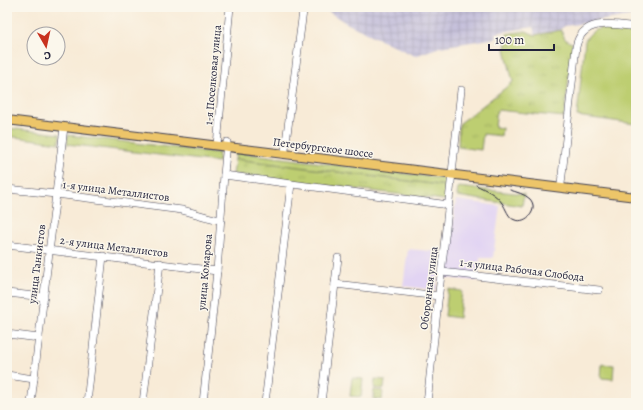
<svg xmlns="http://www.w3.org/2000/svg" width="643" height="410" viewBox="0 0 643 410" font-family="Alegreya,serif">
  <style>
    .built { fill: #e2d4f3 }
    .industrial { fill: url(#industrial-grid) }
    .grass { fill: #bdce71; stroke: #707856 }
    .park { fill: url(#park-tufts); stroke: #707856 }
    .lines { fill: none; stroke-linecap: round; stroke-linejoin: round }
    .minor-casing { stroke: #424052; stroke-width: 8 }
    .major-casing { stroke: #424052; stroke-width: 10 }
    .minor { stroke: #fff; stroke-width: 7 }
    .major { stroke: #edc569; stroke-width: 8 }
    .tram { stroke: #22223b; stroke-width: 1 }
    .labels { text-anchor: middle; dominant-baseline: central; stroke-width: 3; stroke-linejoin: round; paint-order: stroke }
    .street-label { font-size: 11px; fill: #22223b; stroke: #fbf7ec }
  </style>
  <defs>
    <pattern id="industrial-grid" width="8" height="8" patternUnits="userSpaceOnUse"><rect width="8" height="8" fill="#c5c0da"/><path d="M0 4h8M4 0v8" fill="none" stroke="#a9a5bc"/></pattern>
    <pattern id="park-tufts" width="24" height="20" patternUnits="userSpaceOnUse"><rect width="24" height="20" fill="#bdce71"/><path d="M3 7l-1-3M5 7V3M7 7l1-3M15 17l-1-3M17 17v-4M19 17l1-3" fill="none" stroke="#a2b163"/></pattern>
  </defs>
  <rect width="100%" height="100%" fill="#fbf7ec"/>
  <filter id="ink" filterUnits="userSpaceOnUse"><feTurbulence type="fractalNoise" baseFrequency=".025" numOctaves="2"/><feDisplacementMap in="SourceGraphic" scale="8" xChannelSelector="R" yChannelSelector="G"/><feConvolveMatrix kernelMatrix="1 2 1 2 8 2 1 2 1" color-interpolation-filters="sRGB"/></filter>
  <filter id="wash" filterUnits="userSpaceOnUse"><feTurbulence type="fractalNoise" baseFrequency=".012" numOctaves="4" result="noise"/><feDisplacementMap in="SourceGraphic" scale="16" xChannelSelector="R" yChannelSelector="G"/><feGaussianBlur stdDeviation="0.9" result="paint"/><feColorMatrix in="noise" values="0 0 0 0 0 0 0 0 0 0 0 0 0 0 0 0 0 1.4 0 .05"/><feComposite in="paint" operator="in"/></filter>
  <g filter="url(#wash)">
    <rect width="100%" height="100%" fill="#f8ebd7"/>
    <g class="built">
      <path d="M 456,200 L 500,206 L 493,258 L 480,258 L 478,281 L 446,278 Z"/>
      <path d="M 408,249 L 441,252 L 436,290 L 403,286 Z"/>
    </g>
    <path class="industrial" d="M 321,7 L 636,7 L 636,15 L 565,26 L 559,30 L 535,34 L 533,27 L 495,33 L 496,38 L 440,47 L 415,56 L 346,23 Z"/>
    <g class="grass">
      <path d="M 604,28 L 636,32 L 636,124 L 577,116 L 585,41 C 589,33 595,29 604,28 Z"/>
      <path d="M 7,128 L 60,134 L 59,143 L 7,136 Z"/>
      <path d="M 68,135 L 219,153 L 218,162 L 67,144 Z"/>
      <path d="M 236,152 L 448,179 L 447,186 L 235,159 Z"/>
      <path d="M 458,187 L 524,194 L 522,206 L 457,196 Z"/>
      <path d="M 448,289 L 462,291 L 459,318 L 445,316 Z"/>
      <path d="M 352,378 L 363,379 L 361,397 L 350,396 Z"/>
    </g>
    <g class="park">
      <path d="M 561,30 L 565,39 L 573,44 L 564,117 L 497,110 L 495,127 L 502,128 L 501,136 L 483,134 L 481,150 L 458,147 L 459,124 L 513,82 L 505,49 L 507,34 L 526,31 L 535,35 Z"/>
      <path d="M 235,159 L 447,186 L 445,200 L 233,174 Z"/>
      <path d="M 602,364 L 614,365 L 613,379 L 601,378 Z"/>
      <path d="M 375,379 L 385,380 L 384,389 L 374,388 Z"/>
      <path d="M 374,390 L 383,391 L 382,400 L 373,399 Z"/>
    </g>
  </g>
  <g filter="url(#ink)">
    <g class="lines">
      <defs>
        <g id="minor">
          <path d="M 217,145 L 230,7"/>
          <path d="M 285,150 L 303,11 L 301,7"/>
          <path d="M 224,175 L 449,205"/>
          <path d="M 561,184 L 576,47 C 582,17 614,24 636,27"/>
          <path d="M 7,189 L 56,194 L 182,210 C 195,213 207,218 221,220"/>
          <path d="M 7,245 L 217,271"/>
          <path d="M 442,272 L 599,290"/>
          <path d="M 335,284 L 439,296"/>
          <path d="M 7,293 L 44,297"/>
          <path d="M 7,334 L 39,338"/>
          <path d="M 7,375 L 34,379"/>
          <path d="M 31,403 L 64,127"/>
          <path d="M 87,403 L 103,256"/>
          <path d="M 143,403 L 160,263"/>
          <path d="M 203,403 L 217,271 L 224,175 L 227,142"/>
          <path d="M 265,403 L 291,184"/>
          <path d="M 321,403 L 338,258"/>
          <path d="M 427,403 L 461,90"/>
        </g>
        <path id="major" d="M 7,120 L 636,197"/>
      </defs>
      <use href="#minor" class="minor-casing"/>
      <use href="#major" class="major-casing"/>
      <use href="#minor" class="minor"/>
      <use href="#major" class="major"/>
      <path class="tram" d="M 476,185 C 486,190 496,194 502,203 C 506,208 508,218 515,220 C 527,224 539,209 530,199 C 525,194 516,192 510,190"/>
    </g>
  </g>
  <g class="labels">
    <g class="street-label">
      <text transform="translate(213 75) rotate(-85)">1-я Поселковая улица</text>
      <text transform="translate(323 148) rotate(7)">Петербургское шоссе</text>
      <text transform="translate(116 191) rotate(7)">1-я улица Металлистов</text>
      <text transform="translate(114 247) rotate(7)">2-я улица Металлистов</text>
      <text transform="translate(37 264) rotate(-83)">улица Танкистов</text>
      <text transform="translate(522 270) rotate(7)">1-я улица Рабочая Слобода</text>
      <text transform="translate(205 272) rotate(-85)">улица Комарова</text>
      <text transform="translate(429 288) rotate(-83)">Оборонная улица</text>
    </g>
  </g>
  <rect width="643" height="410" fill="none" stroke="#fbf7ec" stroke-width="24"/>
  <g transform="translate(46 46) rotate(171)"><circle r="19" fill="#fbf7ec" stroke="#a4a2a5"/>
  <path d="M0-3L7 15L0 10L-7 15Z" fill="#c8321e"/>
  <text y="-6" font-size="11" font-weight="bold" text-anchor="middle" fill="#22223b">С</text>
  </g>
  <path d="M489 44v6h65v-6" fill="none" stroke="#22223b" stroke-width="2"/>
  <text x="495" y="44" font-size="12" fill="#22223b" stroke="#fbf7ec" stroke-width="3" paint-order="stroke">100 m</text>
</svg>
